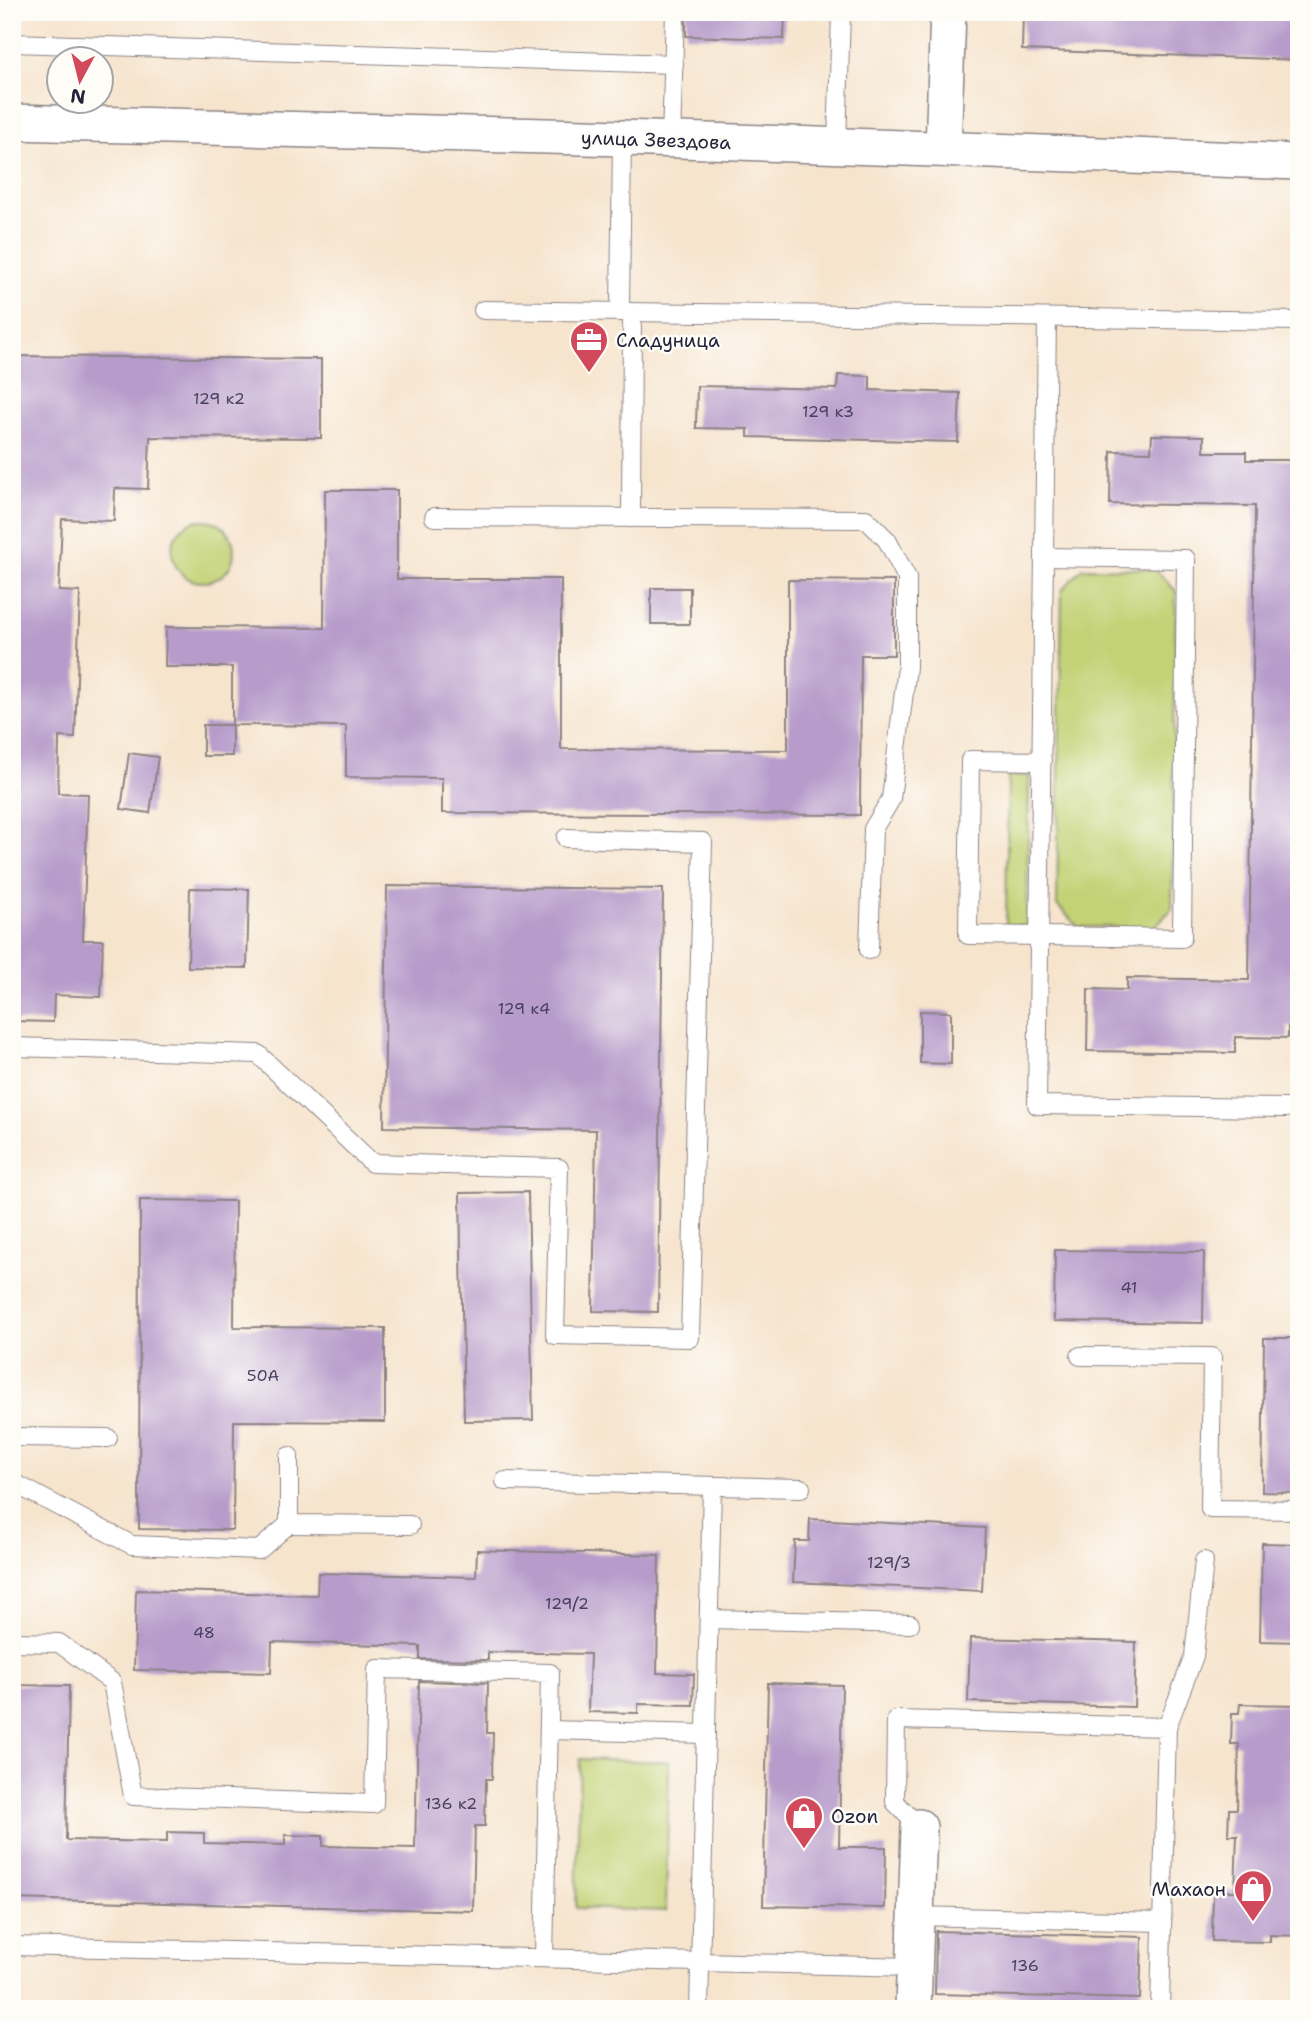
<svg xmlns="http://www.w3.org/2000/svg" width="1311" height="2021" viewBox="0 0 1311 2021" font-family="'Shantell Sans',sans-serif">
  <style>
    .green { fill: #c2d274; stroke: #727a58; stroke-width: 2 }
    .building { fill: #b79ccb }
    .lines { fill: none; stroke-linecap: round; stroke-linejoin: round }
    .service-casing { stroke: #8c8384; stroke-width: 20 }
    .minor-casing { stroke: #8c8384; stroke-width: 38 }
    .service { stroke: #fff; stroke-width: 18 }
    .minor { stroke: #fff; stroke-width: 35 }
    .labels { text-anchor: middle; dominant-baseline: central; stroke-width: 5; stroke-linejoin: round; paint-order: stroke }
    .number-label { font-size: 16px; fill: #47405f }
    .street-label { font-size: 19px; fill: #22223b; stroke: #fdfcf7 }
    .poi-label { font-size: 19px; fill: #22223b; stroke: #fdfcf7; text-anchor: start }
  </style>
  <rect width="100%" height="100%" fill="#fdfcf7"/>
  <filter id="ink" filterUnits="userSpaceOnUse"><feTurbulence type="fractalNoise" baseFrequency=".0143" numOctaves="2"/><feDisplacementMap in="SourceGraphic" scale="14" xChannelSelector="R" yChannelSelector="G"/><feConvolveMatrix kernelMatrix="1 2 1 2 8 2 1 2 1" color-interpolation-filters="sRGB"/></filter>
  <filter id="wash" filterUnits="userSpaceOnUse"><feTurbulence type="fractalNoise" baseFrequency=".00686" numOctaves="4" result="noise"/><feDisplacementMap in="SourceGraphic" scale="28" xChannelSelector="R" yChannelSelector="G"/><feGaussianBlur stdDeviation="1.57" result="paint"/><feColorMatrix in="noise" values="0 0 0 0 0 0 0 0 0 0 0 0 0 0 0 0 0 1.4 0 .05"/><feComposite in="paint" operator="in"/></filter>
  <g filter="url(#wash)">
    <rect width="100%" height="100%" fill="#f6e4cd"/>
    <g class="green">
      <circle cx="203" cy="551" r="31"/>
      <path d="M 1083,568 L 1155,569 L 1176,591 L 1172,909 L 1154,927 L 1078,927 L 1057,905 L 1062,590 Z"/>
      <path d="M 1008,776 L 1029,776 L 1027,926 L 1006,925 Z"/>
      <path d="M 580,1759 L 669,1762 L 666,1911 L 576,1908 Z"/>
    </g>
    <g id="blocks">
      <g class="building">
        <path d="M 686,12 L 785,12 L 784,39 L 686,36 Z"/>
        <path d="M 1023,12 L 1299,12 L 1299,60 L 1022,50 Z"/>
        <path d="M 12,356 L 321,359 L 321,438 L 150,437 L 148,489 L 115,488 L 114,521 L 62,519 L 59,591 L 80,592 L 75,738 L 59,737 L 58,793 L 88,794 L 83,940 L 103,940 L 101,997 L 54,995 L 53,1022 L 12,1021 Z"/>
        <path d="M 838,375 L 870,376 L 870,390 L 960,393 L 958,442 L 748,437 L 748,429 L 696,428 L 697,386 L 837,389 Z"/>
        <path d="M 1152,435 L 1204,436 L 1204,452 L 1246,452 L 1246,460 L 1298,460 L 1299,1028 L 1288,1027 L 1288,1038 L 1235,1037 L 1235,1053 L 1087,1051 L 1088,989 L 1127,990 L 1127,978 L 1249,980 L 1255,506 L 1110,504 L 1111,451 L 1151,452 Z"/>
        <path d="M 325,490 L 397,490 L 397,579 L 561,579 L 561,749 L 788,750 L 788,580 L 894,581 L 894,655 L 861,655 L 860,815 L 442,813 L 442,778 L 346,777 L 346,726 L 232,725 L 232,667 L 165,667 L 166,627 L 324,628 Z"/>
        <rect x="651" y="588" width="39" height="36"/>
        <rect x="203" y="725" width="29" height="31"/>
        <path d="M 129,753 L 158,757 L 150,813 L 121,809 Z"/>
        <path d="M 387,886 L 663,889 L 658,1312 L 593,1311 L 596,1130 L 384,1127 Z"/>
        <path d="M 190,888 L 249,889 L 247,968 L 188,967 Z"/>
        <path d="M 920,1011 L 951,1012 L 951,1064 L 920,1063 Z"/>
        <path d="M 528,1192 L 533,1420 L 464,1421 L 460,1193 Z"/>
        <path d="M 140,1200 L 235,1201 L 234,1327 L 385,1328 L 385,1422 L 234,1421 L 233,1530 L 139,1529 Z"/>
        <path d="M 1055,1250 L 1204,1252 L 1203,1323 L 1054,1321 Z"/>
        <path d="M 1264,1338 L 1299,1338 L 1299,1493 L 1262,1492 Z"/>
        <path d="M 810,1519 L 985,1528 L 982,1591 L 793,1582 L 795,1541 L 809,1541 Z"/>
        <path d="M 1262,1543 L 1299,1544 L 1299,1642 L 1260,1641 Z"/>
        <path d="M 477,1550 L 659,1555 L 657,1673 L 694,1674 L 693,1705 L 638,1704 L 638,1713 L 588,1712 L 590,1654 L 488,1652 L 488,1660 L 420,1659 L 420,1646 L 272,1642 L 271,1673 L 134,1670 L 136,1590 L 317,1595 L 318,1573 L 476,1577 Z"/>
        <path d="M 970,1638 L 1136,1642 L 1134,1707 L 968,1702 Z"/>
        <path d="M 419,1681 L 488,1683 L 487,1733 L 493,1733 L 492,1779 L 486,1779 L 485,1826 L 475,1826 L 473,1911 L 12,1899 L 12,1685 L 69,1686 L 66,1840 L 167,1842 L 167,1832 L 204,1833 L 204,1843 L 285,1845 L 285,1835 L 323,1836 L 323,1846 L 415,1848 Z"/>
        <path d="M 768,1683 L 842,1685 L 839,1847 L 886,1847 L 885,1908 L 763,1906 Z"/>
        <path d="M 1240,1704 L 1299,1705 L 1299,1852 L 1295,1852 L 1294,1909 L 1299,1909 L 1299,1936 L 1270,1935 L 1270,1942 L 1212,1941 L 1213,1891 L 1235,1891 L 1237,1835 L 1228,1835 L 1229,1809 L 1237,1809 L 1239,1744 L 1231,1744 L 1232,1713 L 1239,1713 Z"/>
        <path d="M 936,1931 L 1142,1937 L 1140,1999 L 935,1994 Z"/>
      </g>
    </g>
  </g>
  <g filter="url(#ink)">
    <use href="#blocks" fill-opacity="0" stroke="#8c8384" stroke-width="2"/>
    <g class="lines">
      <defs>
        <g id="service">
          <path d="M 12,43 L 674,64"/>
          <path d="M 671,140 L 675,12"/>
          <path d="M 837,146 L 841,12"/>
          <path d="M 483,310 L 1299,321"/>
          <path d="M 620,312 L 622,138"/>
          <path d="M 1047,318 L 1037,1105 L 1286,1108"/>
          <path d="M 434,517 L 866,519 L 887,540 L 907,578 L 907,667 L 891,799 L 873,829 L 869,950"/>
          <path d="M 631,518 L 632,313"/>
          <path d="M 1042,761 L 970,760 L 968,935 L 1182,938 L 1186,559 L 1044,557"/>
          <path d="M 12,1047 L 258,1054 L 372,1163 L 559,1168 L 555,1335 L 690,1338 L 703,842 L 566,838"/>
          <path d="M 1080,1356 L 1212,1357 L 1210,1509 L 1299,1510"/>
          <path d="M 12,1437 L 108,1438"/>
          <path d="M 289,1456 L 289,1524 L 410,1525"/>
          <path d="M 505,1481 L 801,1488"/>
          <path d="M 12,1482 L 132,1545 L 259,1550 L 289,1524"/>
          <path d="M 709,1619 L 910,1624"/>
          <path d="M 12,1642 L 59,1643 L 112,1682 L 133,1796 L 374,1804 L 377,1669 L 550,1673 L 544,1958"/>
          <path d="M 1167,1727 L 1194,1656 L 1204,1561"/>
          <path d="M 549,1730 L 706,1734"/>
          <path d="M 919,1827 L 895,1802 L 896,1720 L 1167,1727 L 1160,2009"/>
          <path d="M 916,1916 L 1162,1922"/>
          <path d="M 12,1946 L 914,1967"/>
          <path d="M 699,2009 L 712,1486"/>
        </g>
        <g id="minor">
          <path d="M 12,122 L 622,138 L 1299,162"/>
          <path d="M 943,149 L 948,12"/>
          <path d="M 913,2009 L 919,1827"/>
        </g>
      </defs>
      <use href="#service" class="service-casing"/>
      <use href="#minor" class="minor-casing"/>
      <use href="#service" class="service"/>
      <use href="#minor" class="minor"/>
    </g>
  </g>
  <defs>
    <symbol id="office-pin" viewBox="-11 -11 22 30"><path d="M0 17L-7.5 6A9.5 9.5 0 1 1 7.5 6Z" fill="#d1495b" stroke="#fdfcf7"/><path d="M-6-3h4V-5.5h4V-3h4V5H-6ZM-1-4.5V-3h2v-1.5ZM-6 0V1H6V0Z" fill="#fff"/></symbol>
    <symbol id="shop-pin" viewBox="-11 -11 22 30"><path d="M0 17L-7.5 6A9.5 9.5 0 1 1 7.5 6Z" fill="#d1495b" stroke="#fdfcf7"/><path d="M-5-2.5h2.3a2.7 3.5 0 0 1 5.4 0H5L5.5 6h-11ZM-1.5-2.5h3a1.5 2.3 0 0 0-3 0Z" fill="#fff"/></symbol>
  </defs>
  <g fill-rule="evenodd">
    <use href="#office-pin" x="567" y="318" width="44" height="60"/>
    <use href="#shop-pin" x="782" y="1794" width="44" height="60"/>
    <use href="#shop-pin" x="1231" y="1867" width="44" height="60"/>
  </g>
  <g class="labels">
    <g class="number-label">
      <text x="219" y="398">129 к2</text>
      <text x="828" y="411">129 к3</text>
      <text x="524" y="1008">129 к4</text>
      <text x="1129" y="1287">41</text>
      <text x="263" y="1375">50А</text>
      <text x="889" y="1562">129/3</text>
      <text x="567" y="1603">129/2</text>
      <text x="204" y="1632">48</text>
      <text x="451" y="1803">136 к2</text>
      <text x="1025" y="1965">136</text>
    </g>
    <g class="street-label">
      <text transform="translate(656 140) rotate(2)">улица Звездова</text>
    </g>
    <g class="poi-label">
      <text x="616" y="340">Сладуница</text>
      <text x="831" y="1816">Ozon</text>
      <text x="1226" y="1889" text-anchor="end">Махаон</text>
    </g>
  </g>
  <rect width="1311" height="2021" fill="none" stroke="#fdfcf7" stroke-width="42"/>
  <g transform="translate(80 80) rotate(187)"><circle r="33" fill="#fdfcf7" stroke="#a5a5ac" stroke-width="2"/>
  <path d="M0-5L12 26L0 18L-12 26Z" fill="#d1495b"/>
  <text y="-10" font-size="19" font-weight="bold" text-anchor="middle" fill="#22223b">N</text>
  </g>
</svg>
